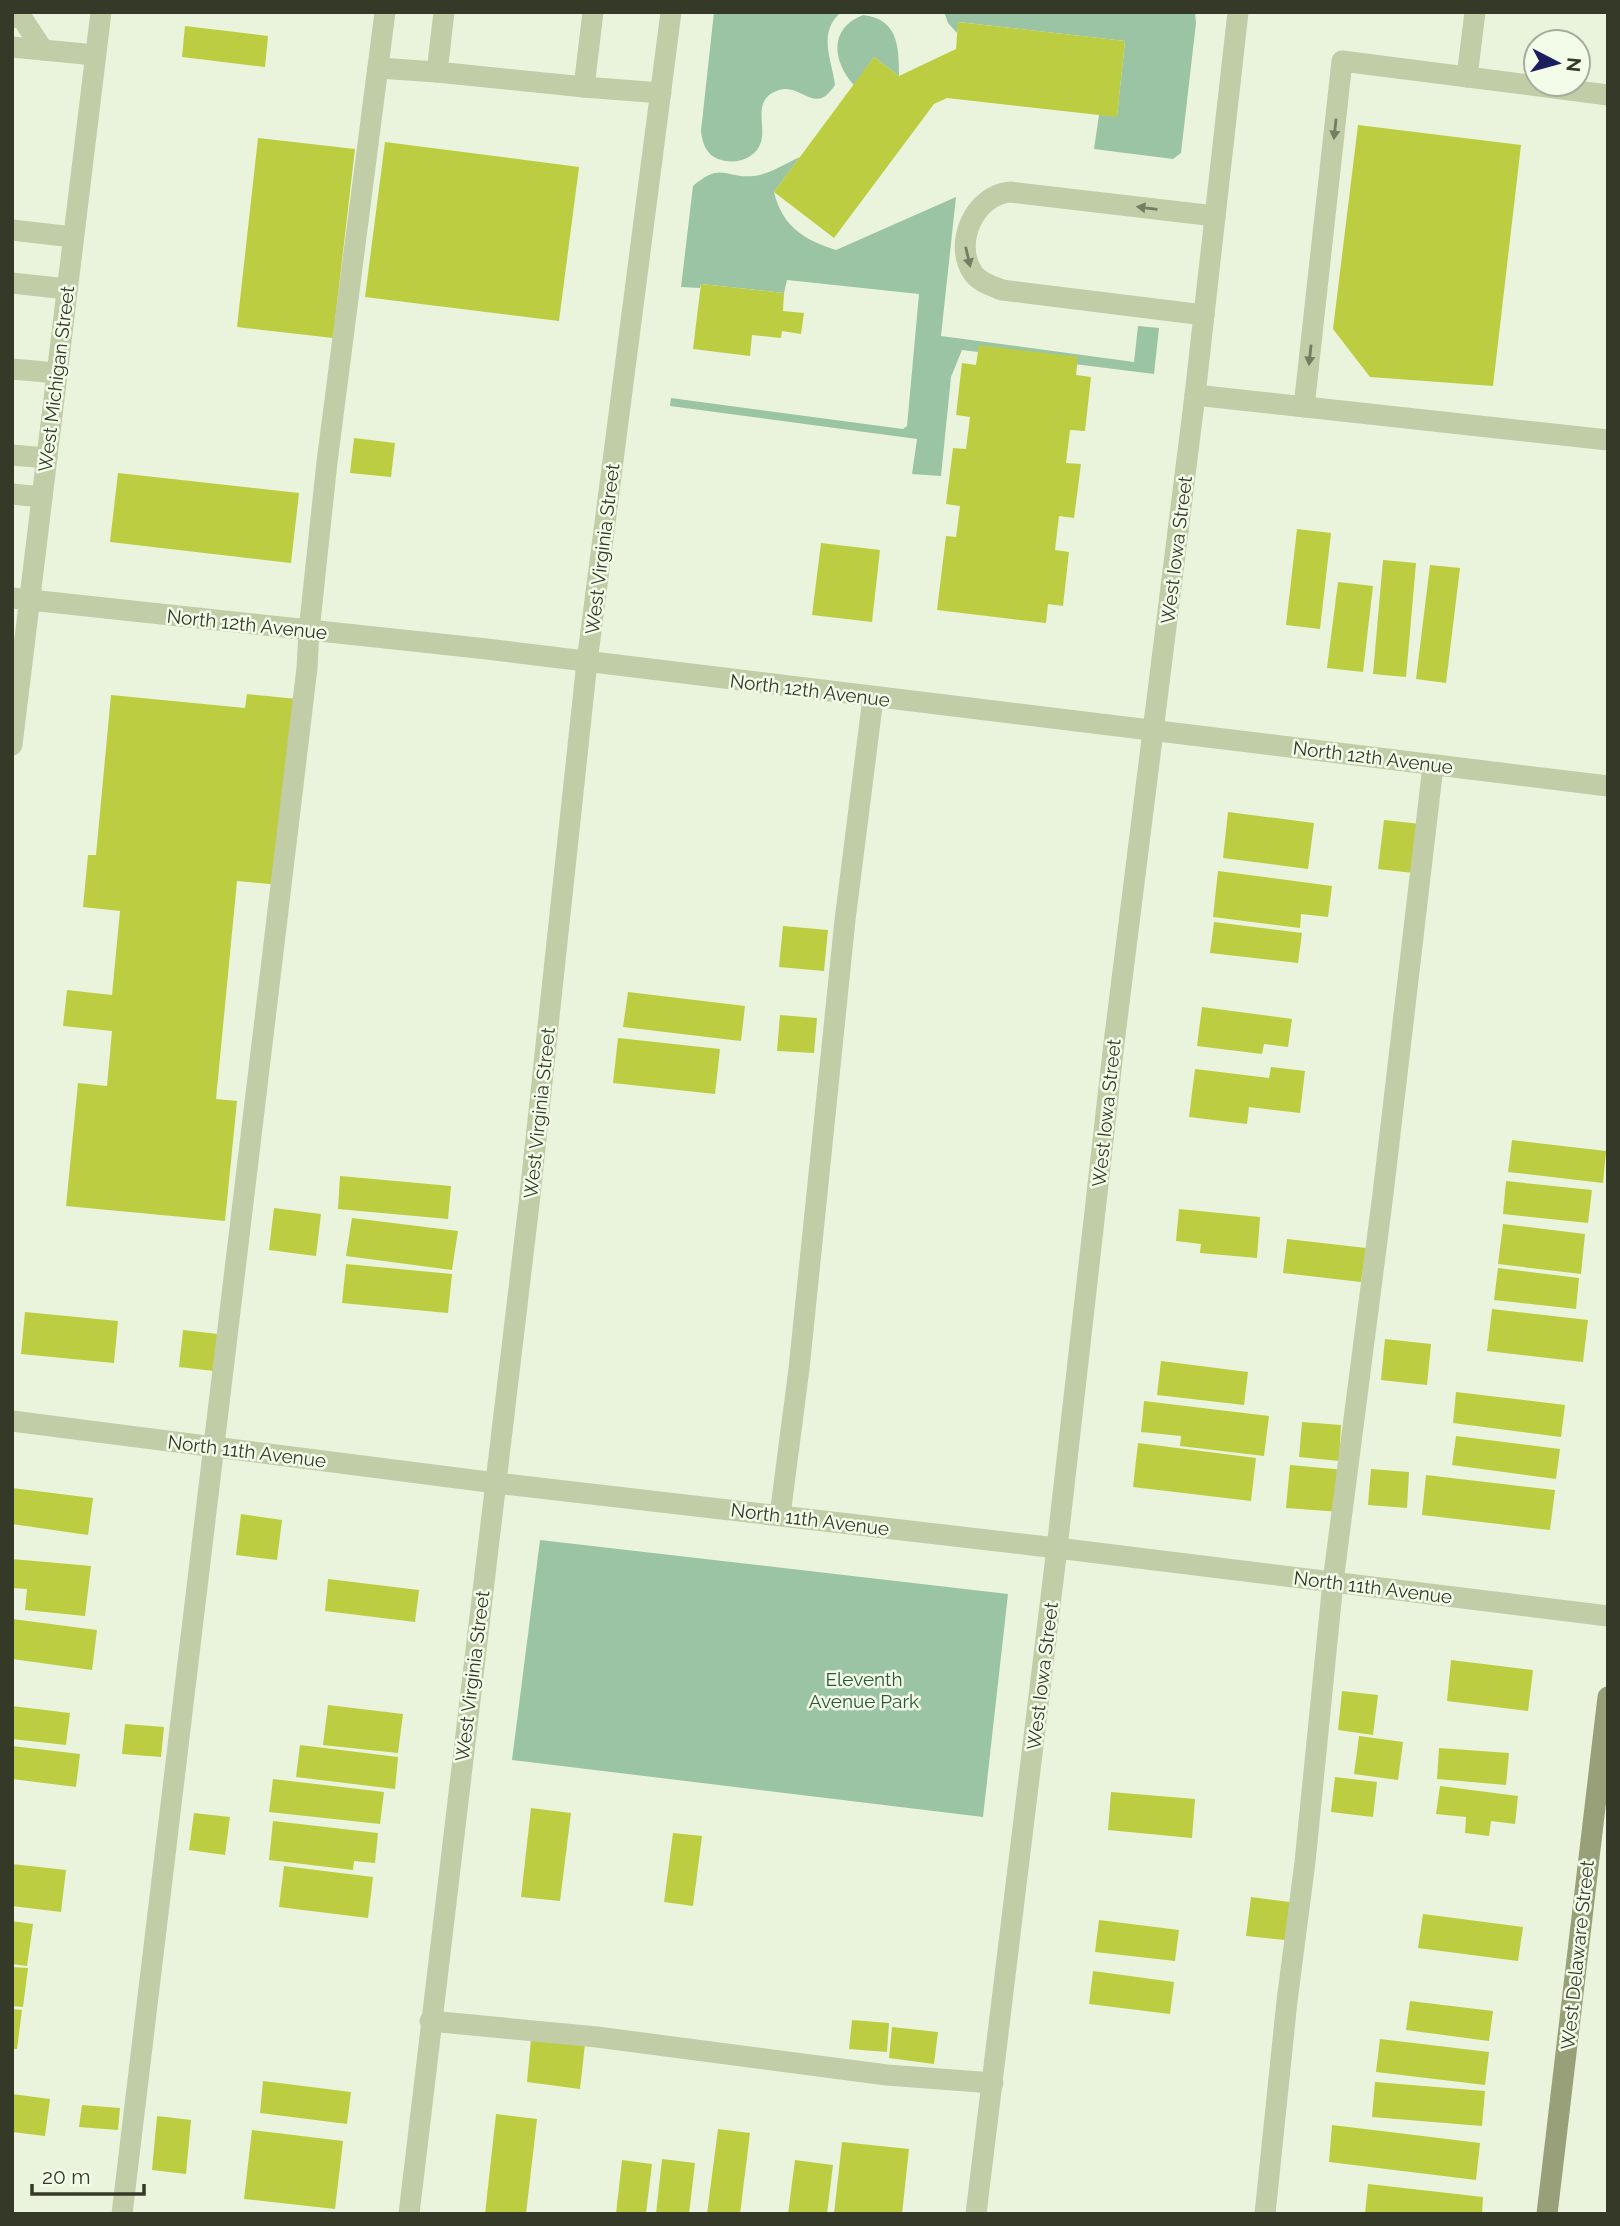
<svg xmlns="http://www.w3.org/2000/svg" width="1620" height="2226" viewBox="0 0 1620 2226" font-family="Raleway,sans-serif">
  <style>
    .green { fill: #9bc4a4 }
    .building { fill: #bccd41 }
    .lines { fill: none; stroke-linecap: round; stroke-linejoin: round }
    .lane { stroke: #c0cda7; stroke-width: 21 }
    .street { stroke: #c0cda7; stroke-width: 21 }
    .secondary { stroke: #97a078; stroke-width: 21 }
    .oneway { fill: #747c61 }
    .labels { text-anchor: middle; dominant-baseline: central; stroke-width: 5; stroke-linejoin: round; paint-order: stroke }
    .street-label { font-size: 19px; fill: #353928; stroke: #f3fbe9 }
    .park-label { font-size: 19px; fill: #2a5836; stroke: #f3fbe9 }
  </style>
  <rect width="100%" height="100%" fill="#eaf4dc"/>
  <g class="green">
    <path d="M 714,12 L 841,12 C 817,33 832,60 835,85 C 813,119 801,78 774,92 C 753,103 766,124 761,142 C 755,162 727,167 711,155 C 704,148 702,140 701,131 Z"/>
    <path d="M 944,12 L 1195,12 L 1196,23 L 1181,153 L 1173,159 L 1094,149 L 1099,115 L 1117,116 L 1125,41 L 959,22 L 957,33 L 948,23 Z"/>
    <path d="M 863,15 C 898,19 899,46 899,76 L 874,57 L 854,85 C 832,61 829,28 863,15 Z"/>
    <path d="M 800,157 L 774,192 C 782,226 804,240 836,250 L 956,197 L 941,336 L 1134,362 L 1138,326 L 1159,328 L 1154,374 L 962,350 L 951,377 L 941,476 L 912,474 L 917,439 L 670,406 L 671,398 L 903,429 L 907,426 L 919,294 L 787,280 L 784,293 L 701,284 L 700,288 L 681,287 L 693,186 C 722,161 725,179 754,176 C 770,174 786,163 800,157 Z"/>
    <path d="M 540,1540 L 1008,1594 L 983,1817 L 512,1760 Z"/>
  </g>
  <g class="building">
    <path d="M 958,22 L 1125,41 L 1117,117 L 947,98 L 934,104 L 834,238 L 774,192 L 874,57 L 899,76 L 956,49 Z"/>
    <path d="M 185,26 L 268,36 L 265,67 L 182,57 Z"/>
    <path d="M 1358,125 L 1521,145 L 1493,386 L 1370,377 L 1333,329 Z"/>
    <path d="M 258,138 L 355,149 L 333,338 L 237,327 Z"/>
    <path d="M 385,142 L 579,167 L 559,321 L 365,297 Z"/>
    <path d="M 701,284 L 784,293 L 783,311 L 804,313 L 801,334 L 782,331 L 781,338 L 752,335 L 750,356 L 693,349 Z"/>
    <path d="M 979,345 L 1078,357 L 1076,375 L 1091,377 L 1085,431 L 1070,430 L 1066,463 L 1081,464 L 1074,518 L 1059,516 L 1055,550 L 1069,552 L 1063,606 L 1048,604 L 1046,623 L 937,610 L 946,536 L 956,537 L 960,506 L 946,504 L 953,448 L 966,449 L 970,417 L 956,415 L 962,363 L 976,365 Z"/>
    <path d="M 354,438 L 395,443 L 391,477 L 350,473 Z"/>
    <path d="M 118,473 L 299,493 L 291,563 L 110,542 Z"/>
    <path d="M 1297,529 L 1331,533 L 1320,629 L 1286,625 Z"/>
    <path d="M 821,543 L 880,550 L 872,622 L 812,615 Z"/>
    <path d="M 1383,560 L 1416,563 L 1406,677 L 1373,674 Z"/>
    <path d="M 1430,565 L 1460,568 L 1446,683 L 1416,679 Z"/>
    <path d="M 1338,582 L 1373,586 L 1363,672 L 1327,668 Z"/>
    <path d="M 247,694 L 297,699 L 279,885 L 237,881 L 216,1099 L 237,1101 L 225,1221 L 66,1206 L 78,1083 L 107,1086 L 112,1031 L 63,1026 L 67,990 L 112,995 L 120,911 L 83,907 L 88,855 L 96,855 L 111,695 L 245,708 Z"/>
    <path d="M 1228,812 L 1314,823 L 1308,869 L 1223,858 Z"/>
    <path d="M 1384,820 L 1421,824 L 1414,873 L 1378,869 Z"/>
    <path d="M 1218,871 L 1332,886 L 1328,917 L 1301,914 L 1300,928 L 1213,917 Z"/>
    <path d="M 1214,922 L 1302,933 L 1298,963 L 1210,953 Z"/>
    <path d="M 783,926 L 828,930 L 824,971 L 779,967 Z"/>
    <path d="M 628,992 L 745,1006 L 741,1041 L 623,1027 Z"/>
    <path d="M 1202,1007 L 1292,1019 L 1288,1047 L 1264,1044 L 1262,1054 L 1197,1046 Z"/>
    <path d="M 780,1015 L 817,1018 L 814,1053 L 777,1051 Z"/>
    <path d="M 618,1038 L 720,1049 L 715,1094 L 613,1083 Z"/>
    <path d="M 1271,1067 L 1305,1071 L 1300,1113 L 1249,1107 L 1247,1124 L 1189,1117 L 1195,1069 L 1269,1078 Z"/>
    <path d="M 1512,1140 L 1606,1151 L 1603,1183 L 1508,1172 Z"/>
    <path d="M 340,1176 L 451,1186 L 448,1219 L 338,1209 Z"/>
    <path d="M 1506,1181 L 1592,1190 L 1588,1223 L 1503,1214 Z"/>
    <path d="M 274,1208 L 321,1214 L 316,1256 L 269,1250 Z"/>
    <path d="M 1179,1209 L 1260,1217 L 1257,1258 L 1200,1253 L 1201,1244 L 1176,1241 Z"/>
    <path d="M 352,1218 L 458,1231 L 452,1270 L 346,1256 Z"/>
    <path d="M 1503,1224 L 1585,1234 L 1581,1274 L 1498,1264 Z"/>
    <path d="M 1287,1239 L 1366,1248 L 1361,1282 L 1283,1273 Z"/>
    <path d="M 346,1264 L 452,1274 L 448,1313 L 342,1303 Z"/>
    <path d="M 1498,1268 L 1579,1278 L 1576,1309 L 1494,1300 Z"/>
    <path d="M 1492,1309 L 1588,1320 L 1583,1362 L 1487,1351 Z"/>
    <path d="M 25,1312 L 118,1321 L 114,1363 L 21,1354 Z"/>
    <path d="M 183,1330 L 218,1334 L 214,1371 L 179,1367 Z"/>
    <path d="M 1385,1339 L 1431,1344 L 1427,1385 L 1381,1380 Z"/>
    <path d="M 1161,1361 L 1248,1372 L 1244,1405 L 1157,1395 Z"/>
    <path d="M 1456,1392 L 1565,1405 L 1561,1437 L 1453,1423 Z"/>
    <path d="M 1144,1401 L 1269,1416 L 1264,1456 L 1180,1446 L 1181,1436 L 1141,1432 Z"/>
    <path d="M 1302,1422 L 1341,1425 L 1339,1461 L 1299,1457 Z"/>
    <path d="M 1456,1436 L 1560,1449 L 1556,1479 L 1452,1465 Z"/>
    <path d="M 1138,1443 L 1256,1458 L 1251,1501 L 1133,1487 Z"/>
    <path d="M 1290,1465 L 1345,1470 L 1341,1512 L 1286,1508 Z"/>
    <path d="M 1371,1469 L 1409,1472 L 1407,1508 L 1368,1505 Z"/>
    <path d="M 1426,1475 L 1555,1490 L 1550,1530 L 1422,1515 Z"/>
    <path d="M 12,1488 L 93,1498 L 88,1535 L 12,1524 Z"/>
    <path d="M 241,1514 L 282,1520 L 277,1560 L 236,1555 Z"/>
    <path d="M 12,1559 L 91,1566 L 85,1616 L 25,1610 L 27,1589 L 12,1588 Z"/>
    <path d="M 328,1579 L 419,1590 L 415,1622 L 325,1611 Z"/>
    <path d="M 12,1619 L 97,1630 L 92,1670 L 12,1659 Z"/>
    <path d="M 1451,1660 L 1533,1670 L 1528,1711 L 1447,1701 Z"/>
    <path d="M 1342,1691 L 1378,1695 L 1373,1735 L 1338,1730 Z"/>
    <path d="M 328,1705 L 403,1714 L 398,1753 L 323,1745 Z"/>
    <path d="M 12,1706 L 70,1713 L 66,1745 L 12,1739 Z"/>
    <path d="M 125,1724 L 164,1727 L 161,1757 L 122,1754 Z"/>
    <path d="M 1359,1736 L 1403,1742 L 1398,1780 L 1354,1774 Z"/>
    <path d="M 300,1745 L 398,1757 L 395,1789 L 296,1777 Z"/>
    <path d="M 12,1746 L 80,1754 L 76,1787 L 12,1779 Z"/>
    <path d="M 1439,1748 L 1509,1753 L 1506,1785 L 1437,1779 Z"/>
    <path d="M 1335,1777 L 1377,1782 L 1373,1817 L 1331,1812 Z"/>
    <path d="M 273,1779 L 384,1792 L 380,1824 L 269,1812 Z"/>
    <path d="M 1440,1786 L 1518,1796 L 1515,1824 L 1491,1821 L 1489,1836 L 1465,1833 L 1466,1817 L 1436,1814 Z"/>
    <path d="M 1111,1792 L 1195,1799 L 1192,1838 L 1108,1830 Z"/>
    <path d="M 531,1808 L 571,1813 L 560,1901 L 521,1897 Z"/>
    <path d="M 194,1813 L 230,1817 L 225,1855 L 189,1850 Z"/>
    <path d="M 273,1821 L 378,1833 L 375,1863 L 354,1861 L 353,1870 L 269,1860 Z"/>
    <path d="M 673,1833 L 702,1836 L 693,1906 L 664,1902 Z"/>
    <path d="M 12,1864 L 66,1870 L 61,1912 L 12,1906 Z"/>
    <path d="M 284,1866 L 373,1877 L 368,1918 L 279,1907 Z"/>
    <path d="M 1251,1897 L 1290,1902 L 1285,1940 L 1246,1936 Z"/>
    <path d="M 1423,1914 L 1523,1927 L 1518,1961 L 1418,1948 Z"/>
    <path d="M 1099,1920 L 1179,1930 L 1175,1961 L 1095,1952 Z"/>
    <path d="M 12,1921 L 33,1924 L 27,1966 L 12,1964 Z"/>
    <path d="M 12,1967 L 28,1968 L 23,2007 L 12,2006 Z"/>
    <path d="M 1093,1971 L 1174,1982 L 1170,2014 L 1089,2004 Z"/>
    <path d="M 1410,2001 L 1493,2011 L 1489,2041 L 1406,2030 Z"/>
    <path d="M 12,2009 L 22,2010 L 17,2049 L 12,2049 Z"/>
    <path d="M 852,2020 L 889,2023 L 887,2052 L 849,2049 Z"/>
    <path d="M 892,2027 L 938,2032 L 934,2064 L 889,2058 Z"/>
    <path d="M 531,2039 L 585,2044 L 580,2089 L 527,2082 Z"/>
    <path d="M 1380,2039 L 1489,2052 L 1485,2085 L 1376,2072 Z"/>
    <path d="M 263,2081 L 351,2092 L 347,2124 L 260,2113 Z"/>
    <path d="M 1375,2082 L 1485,2091 L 1482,2126 L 1372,2117 Z"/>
    <path d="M 12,2094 L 50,2099 L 45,2136 L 12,2132 Z"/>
    <path d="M 82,2105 L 120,2108 L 118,2130 L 79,2127 Z"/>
    <path d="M 496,2114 L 537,2119 L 526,2214 L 485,2214 Z"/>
    <path d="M 157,2116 L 191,2120 L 186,2174 L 152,2170 Z"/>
    <path d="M 1332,2125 L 1480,2143 L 1476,2180 L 1329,2162 Z"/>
    <path d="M 718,2129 L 750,2133 L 740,2214 L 707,2214 Z"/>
    <path d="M 252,2130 L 343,2141 L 335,2209 L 244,2199 Z"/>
    <path d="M 842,2142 L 909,2149 L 902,2214 L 834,2214 Z"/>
    <path d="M 662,2159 L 695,2163 L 689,2214 L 656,2214 Z"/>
    <path d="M 622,2160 L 652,2164 L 646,2214 L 616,2214 Z"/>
    <path d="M 795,2160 L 833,2165 L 827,2214 L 788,2214 Z"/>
    <path d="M 1368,2184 L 1483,2197 L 1482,2214 L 1365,2214 Z"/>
  </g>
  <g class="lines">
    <g class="lane">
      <path d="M 444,12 L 437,72 L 584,87 L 593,12"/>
      <path d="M 12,17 L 22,18 L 43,50"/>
      <path d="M 12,47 L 95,55"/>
      <path d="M 378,68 L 437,72"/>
      <path d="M 1467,77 L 1475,12"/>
      <path d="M 584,87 L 661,93"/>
      <path d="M 12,230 L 73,237"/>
      <path d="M 12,283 L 67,289"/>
      <path d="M 1204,315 L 1002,290 C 992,286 979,282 973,273 C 953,244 974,195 1010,192 L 1215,216"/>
      <path d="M 12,369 L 57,373"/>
      <path d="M 1195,395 L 1608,440"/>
      <path d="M 1304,407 L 1342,61 L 1608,95"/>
      <path d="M 12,455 L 47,458"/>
      <path d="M 12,494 L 42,497"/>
      <path d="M 780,1515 L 799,1369 L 845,920 L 873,698"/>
      <path d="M 430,2021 L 597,2037 L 887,2075 L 993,2083"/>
      <path d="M 122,2214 L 307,668 L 309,631 L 327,462 L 385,12"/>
      <path d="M 1265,2214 L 1287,2001 L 1305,1862 L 1333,1582 L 1383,1194 L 1433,766"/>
    </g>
    <g class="street">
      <path d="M 12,598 L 487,649 L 1608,786"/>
      <path d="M 12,745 L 101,12"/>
      <path d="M 12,1421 L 496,1483 L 1057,1548 L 1608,1616"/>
      <path d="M 409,2214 L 529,1204 L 587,662 L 671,12"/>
      <path d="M 976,2214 L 1057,1548 L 1114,1043 L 1195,395 L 1238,12"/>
    </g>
    <path class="secondary" d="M 1547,2214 L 1608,1697"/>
  </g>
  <defs><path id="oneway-solid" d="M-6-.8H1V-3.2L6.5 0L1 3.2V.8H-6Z" transform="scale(1.75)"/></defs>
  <g class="oneway">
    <use href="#oneway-solid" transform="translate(1335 129) rotate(96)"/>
    <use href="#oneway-solid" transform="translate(1147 208) rotate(-173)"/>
    <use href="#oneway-solid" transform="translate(968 257) rotate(77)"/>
    <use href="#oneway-solid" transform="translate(1310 355) rotate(96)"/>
  </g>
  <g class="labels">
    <g class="street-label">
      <text transform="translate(56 379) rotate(-83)">West Michigan Street</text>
      <text transform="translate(602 549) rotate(-83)">West Virginia Street</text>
      <text transform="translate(1176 550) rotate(-83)">West Iowa Street</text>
      <text transform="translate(247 624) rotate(6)">North 12th Avenue</text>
      <text transform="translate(810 690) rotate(7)">North 12th Avenue</text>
      <text transform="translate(1373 757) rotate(7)">North 12th Avenue</text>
      <text transform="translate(539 1113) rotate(-84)">West Virginia Street</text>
      <text transform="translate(1106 1113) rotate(-84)">West Iowa Street</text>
      <text transform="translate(247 1451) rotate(7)">North 11th Avenue</text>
      <text transform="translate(810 1519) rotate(7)">North 11th Avenue</text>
      <text transform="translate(1373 1587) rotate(7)">North 11th Avenue</text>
      <text transform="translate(472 1676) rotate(-83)">West Virginia Street</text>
      <text transform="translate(1042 1676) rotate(-83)">West Iowa Street</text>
      <text transform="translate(1577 1955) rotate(-84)">West Delaware Street</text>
    </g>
    <g class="park-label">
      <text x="864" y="1679">Eleventh<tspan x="864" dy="22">Avenue Park</tspan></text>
    </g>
  </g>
  <rect width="1620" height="2226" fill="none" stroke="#353928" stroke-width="28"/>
  <g transform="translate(1557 63) rotate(96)"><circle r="33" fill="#f3fbe9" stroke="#a7ad9c" stroke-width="2"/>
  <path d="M0-5L12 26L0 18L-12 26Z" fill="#1b1f5d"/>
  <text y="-10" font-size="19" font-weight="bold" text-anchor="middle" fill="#353928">N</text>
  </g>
  <path d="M32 2184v10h112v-10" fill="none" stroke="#353928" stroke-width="3.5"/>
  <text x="42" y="2184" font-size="21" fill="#353928" stroke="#f3fbe9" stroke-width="5" paint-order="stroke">20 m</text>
</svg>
